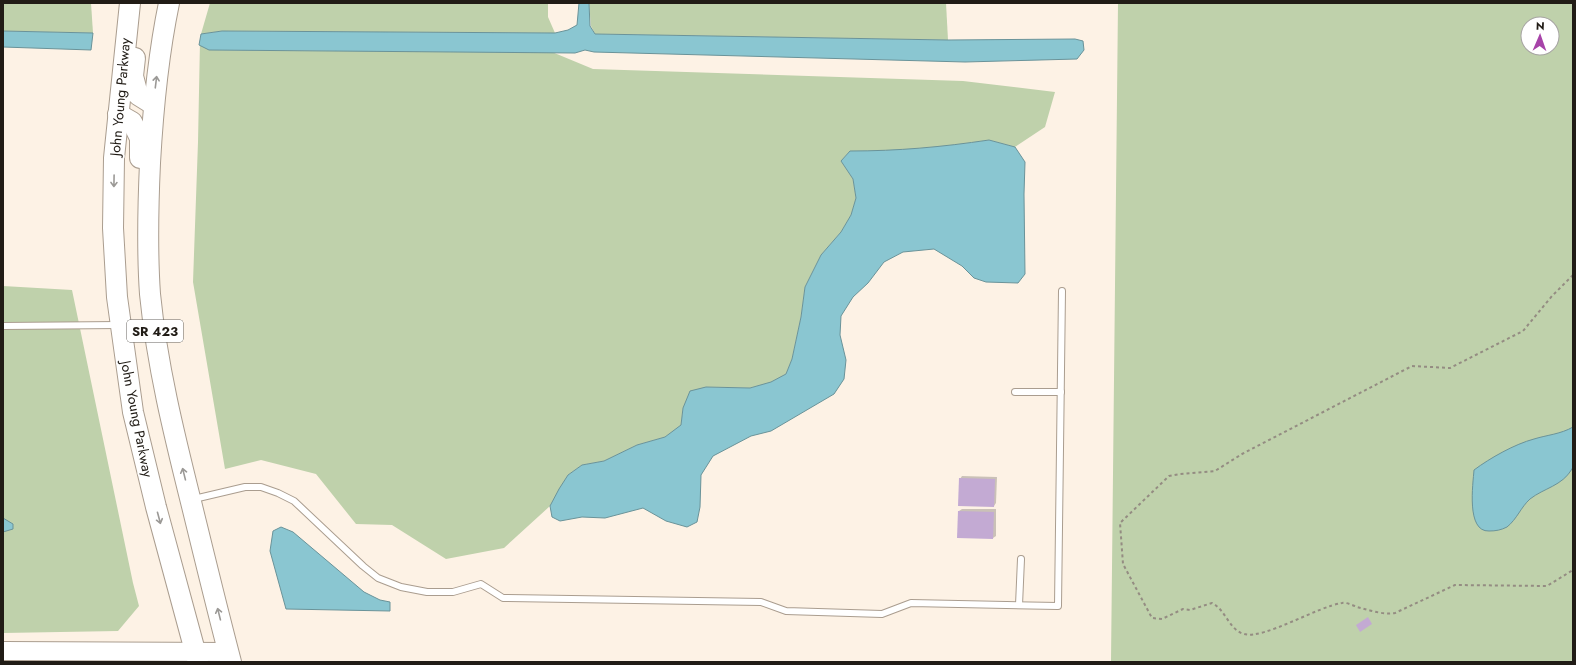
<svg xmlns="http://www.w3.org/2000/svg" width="1576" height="665" viewBox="0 0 1576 665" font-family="Jost,sans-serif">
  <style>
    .green { fill: #bfd1ab; fill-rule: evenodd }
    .water { fill: #8ac6d1; stroke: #6a9399 }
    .shadow { fill: #0003 }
    .building { fill: #c3aad3 }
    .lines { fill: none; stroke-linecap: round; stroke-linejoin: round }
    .lane-casing { stroke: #aa9d8f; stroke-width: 8 }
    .secondary-casing { stroke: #aa9d8f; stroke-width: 20 }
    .primary-casing { stroke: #aa9d8f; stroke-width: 22 }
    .path { stroke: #948c82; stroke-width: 2; stroke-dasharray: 3 3; stroke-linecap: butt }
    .lane { stroke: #fff; stroke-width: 6 }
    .secondary { stroke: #fff; stroke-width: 18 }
    .primary { stroke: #fff; stroke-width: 20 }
    .oneway { stroke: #9b9996 }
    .labels { text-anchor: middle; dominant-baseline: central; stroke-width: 3.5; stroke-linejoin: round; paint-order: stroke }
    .shield { fill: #fff; stroke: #64605c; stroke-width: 1 }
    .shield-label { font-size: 13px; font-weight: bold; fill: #211c16 }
    .street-label { font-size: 14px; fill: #211c16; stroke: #fff }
  </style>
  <rect width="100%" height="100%" fill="#fdf2e5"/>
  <g class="green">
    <path d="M 3,3 L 91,3 L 93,33 L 3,31 Z"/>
    <path d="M 210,3 L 548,3 L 548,17 L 555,33 L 222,31 L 201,34 Z"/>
    <path d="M 589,3 L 946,3 L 948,40 L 595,34 L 591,26 Z"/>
    <path d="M 1118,3 L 1573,3 L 1573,662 L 1111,662 ZM 1528,24 L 1552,24 L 1552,48 L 1528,48 Z"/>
    <path d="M 200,41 L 209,50 L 552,52 L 593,69 L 963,81 L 1055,92 L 1045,127 L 1015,147 L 989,140 L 957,145 L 896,151 L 850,151 L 841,161 L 853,179 L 856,198 L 851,215 L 841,232 L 821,255 L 805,287 L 801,317 L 792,359 L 786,374 L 772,382 L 750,388 L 706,387 L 683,408 L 681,426 L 665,437 L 637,445 L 604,461 L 582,465 L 568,475 L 550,506 L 504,548 L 446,559 L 392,525 L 356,524 L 316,474 L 261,460 L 225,469 L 193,282 L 198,142 Z"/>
    <path d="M 3,286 L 72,290 L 133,583 L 139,606 L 118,631 L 3,633 Z"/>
  </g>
  <g class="water">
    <path d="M 579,3 L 589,3 L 590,26 L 595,34 L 948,40 L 1075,39 L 1083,41 L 1084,50 L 1077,59 L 965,62 L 594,52 L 585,50 L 575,53 L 209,50 L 199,45 L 201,34 L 222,31 L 555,33 L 568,30 L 577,25 Z"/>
    <path d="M 3,31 L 93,33 L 91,50 L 3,47 Z"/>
    <path d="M 989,140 L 1015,147 L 1025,162 L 1024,194 L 1025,274 L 1018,283 L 986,282 L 974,278 L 962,266 L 934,249 L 903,252 L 884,262 L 868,283 L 853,297 L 841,316 L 840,335 L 846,360 L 844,379 L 834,394 L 771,431 L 751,436 L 713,456 L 701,475 L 700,507 L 697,522 L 687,527 L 666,521 L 643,508 L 605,518 L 582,517 L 560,521 L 552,517 L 550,506 L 559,489 L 568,475 L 582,465 L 604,461 L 637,445 L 665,437 L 681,425 L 683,408 L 690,391 L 706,387 L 750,388 L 771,382 L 786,374 L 792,359 L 801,317 L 805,287 L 821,255 L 841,232 L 851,215 L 856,198 L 853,179 L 841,161 L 850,151 C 898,151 942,147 989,140 Z"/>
    <path d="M 1573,427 C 1573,435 1575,465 1572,469 C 1562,486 1544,488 1530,499 C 1521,507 1517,519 1507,527 C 1501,530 1496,531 1489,531 C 1466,532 1473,484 1474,470 C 1490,458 1515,444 1534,439 C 1547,435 1561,434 1573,427 Z"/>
    <path d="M 3,518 L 13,524 L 13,529 L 3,532 Z"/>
    <path d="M 281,527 L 293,532 L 364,592 L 380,600 L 390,602 L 390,611 L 286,609 L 270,551 L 273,531 Z"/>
  </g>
  <g class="shadow">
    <path d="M 962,476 L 997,477 L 996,503 L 994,506 L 960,479 Z"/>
    <path d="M 962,509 L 996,509 L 996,536 L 993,538 L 959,511 Z"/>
  </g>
  <g class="building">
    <path d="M 959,478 L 995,479 L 994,507 L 958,506 Z"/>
    <path d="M 958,511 L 994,512 L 993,539 L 957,538 Z"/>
    <path d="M 1368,617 L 1372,624 L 1360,632 L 1356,625 Z"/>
  </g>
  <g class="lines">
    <defs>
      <g id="lane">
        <path d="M 3,326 L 119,325"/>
        <path d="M 1015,392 L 1061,392"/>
        <path d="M 194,499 L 245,487 L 261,487 L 278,493 L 294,501 L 363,566 L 378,578 L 401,587 L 427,592 L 453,592 L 481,584 L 503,598 L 761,602 L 786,611 L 882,614 L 911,603 L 1058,606 L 1062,291"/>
        <path d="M 1019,605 L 1021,559"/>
      </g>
      <path id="secondary" d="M 3,651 L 228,652"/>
      <g id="primary">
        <path d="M 130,3 L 114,158 L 113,228 L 117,297 L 133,412 L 156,507 L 198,662"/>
        <path d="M 169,3 C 158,56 153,109 150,163 C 148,207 147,251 150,294 C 157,365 174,434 191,502 C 204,555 217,609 231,662"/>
        <path d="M 135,58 L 133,76 L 138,95 L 154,105"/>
        <path d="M 118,114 L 132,122 L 140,138 L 140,158"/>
      </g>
    </defs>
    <use href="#lane" class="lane-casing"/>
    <use href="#secondary" class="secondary-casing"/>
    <use href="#primary" class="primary-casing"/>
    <path class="path" d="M 1573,275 L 1552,296 L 1523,331 L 1450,368 L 1412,366 L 1242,454 L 1215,471 L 1180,474 L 1169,476 L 1120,523 L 1123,564 L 1152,618 L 1162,619 L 1183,609 L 1190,610 L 1212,603 C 1226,610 1229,630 1244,634 C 1263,640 1319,606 1342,603 C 1346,602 1352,605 1357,607 C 1369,610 1382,615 1395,613 L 1455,585 L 1547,586 L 1573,570"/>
    <use href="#lane" class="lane"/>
    <use href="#secondary" class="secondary"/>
    <use href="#primary" class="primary"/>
  </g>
  <defs><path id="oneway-shaft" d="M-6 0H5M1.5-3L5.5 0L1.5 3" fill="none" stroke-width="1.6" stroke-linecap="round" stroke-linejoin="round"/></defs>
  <g class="oneway">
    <use href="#oneway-shaft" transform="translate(156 82) rotate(-83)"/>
    <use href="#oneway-shaft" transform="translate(114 181) rotate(91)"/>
    <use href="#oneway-shaft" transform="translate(184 474) rotate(-104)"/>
    <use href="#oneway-shaft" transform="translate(159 518) rotate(75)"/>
    <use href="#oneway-shaft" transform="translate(219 614) rotate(-104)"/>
  </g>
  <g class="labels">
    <rect class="shield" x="127" y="320" width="56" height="22" rx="3"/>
    <g class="shield-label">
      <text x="155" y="331">SR 423</text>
    </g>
    <g class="street-label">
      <text transform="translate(120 97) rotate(-85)">John Young Parkway</text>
      <text transform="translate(137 419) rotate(79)">John Young Parkway</text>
    </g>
  </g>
  <rect width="1576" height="665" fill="none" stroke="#211c16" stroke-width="8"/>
  <g transform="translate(1540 36) rotate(2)"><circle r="19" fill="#ffffff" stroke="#a6a4a2"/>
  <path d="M0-3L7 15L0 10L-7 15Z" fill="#a743a9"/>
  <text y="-6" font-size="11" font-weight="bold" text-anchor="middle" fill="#211c16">N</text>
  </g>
</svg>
